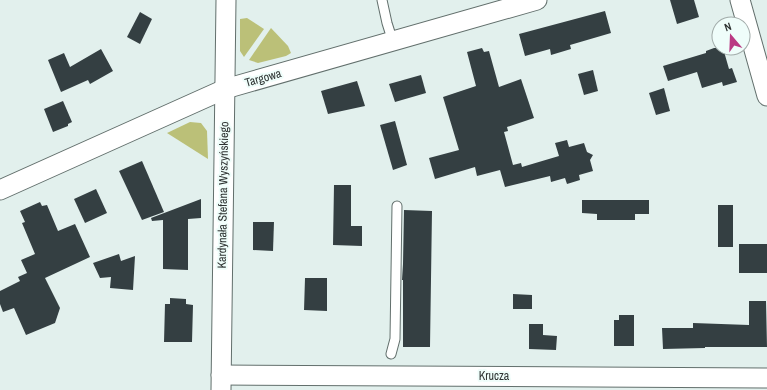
<svg xmlns="http://www.w3.org/2000/svg" width="767" height="390" viewBox="0 0 767 390" font-family="'Archivo Narrow',sans-serif">
  <style>
    .green { fill: #bbc078 }
    .building { fill: #343f42 }
    .lines { fill: none; stroke-linecap: round; stroke-linejoin: round }
    .service-casing { stroke: #626f6c; stroke-width: 11 }
    .minor-casing { stroke: #626f6c; stroke-width: 21 }
    .service { stroke: #fff; stroke-width: 9 }
    .minor { stroke: #fff; stroke-width: 19 }
    .labels { text-anchor: middle; dominant-baseline: central; stroke-width: 4; stroke-linejoin: round; paint-order: stroke }
    .street-label { font-size: 12px; fill: #2e3332; stroke: #effdfa }
  </style>
  <rect width="100%" height="100%" fill="#e2f0ed"/>
  <g class="green">
    <path d="M 247,18 L 264,29 L 244,57 L 240,51 L 240,19 Z"/>
    <path d="M 271,28 L 288,46 L 291,53 L 286,56 L 258,63 L 249,60 Z"/>
    <path d="M 190,122 L 201,123 L 207,131 L 208,159 L 167,133 Z"/>
  </g>
  <g class="building">
    <path d="M 670,0 L 694,0 L 699,17 L 677,24 Z"/>
    <path d="M 605,11 L 611,33 L 570,45 L 571,49 L 551,55 L 550,49 L 525,56 L 519,34 Z"/>
    <path d="M 140,12 L 152,19 L 140,44 L 127,37 Z"/>
    <path d="M 482,48 L 484,52 L 489,51 L 499,87 L 521,79 L 534,118 L 507,127 L 508,131 L 504,132 L 513,165 L 521,163 L 522,167 L 559,156 L 555,143 L 567,140 L 569,147 L 584,143 L 587,152 L 593,155 L 590,160 L 593,171 L 579,175 L 580,180 L 567,184 L 565,178 L 551,182 L 550,176 L 505,187 L 500,170 L 477,176 L 475,167 L 435,179 L 429,158 L 459,150 L 443,97 L 476,86 L 467,52 Z"/>
    <path d="M 714,48 L 723,48 L 729,69 L 732,68 L 737,82 L 723,86 L 722,82 L 702,88 L 697,72 L 668,81 L 663,66 L 706,53 L 706,51 Z"/>
    <path d="M 101,49 L 113,71 L 90,84 L 88,80 L 61,92 L 48,60 L 64,53 L 70,67 Z"/>
    <path d="M 593,70 L 598,91 L 584,95 L 578,74 Z"/>
    <path d="M 421,75 L 426,93 L 395,102 L 389,84 Z"/>
    <path d="M 357,81 L 365,106 L 328,114 L 321,91 Z"/>
    <path d="M 664,88 L 670,111 L 656,115 L 649,93 Z"/>
    <path d="M 63,101 L 72,122 L 68,124 L 68,126 L 53,132 L 44,109 Z"/>
    <path d="M 395,121 L 407,165 L 393,170 L 380,125 Z"/>
    <path d="M 142,161 L 164,212 L 142,220 L 119,171 Z"/>
    <path d="M 334,185 L 351,185 L 351,226 L 362,226 L 362,246 L 333,245 Z"/>
    <path d="M 96,189 L 107,213 L 85,223 L 74,199 Z"/>
    <path d="M 201,199 L 201,218 L 188,219 L 188,270 L 163,269 L 163,220 L 152,221 L 151,218 Z"/>
    <path d="M 582,200 L 649,200 L 649,214 L 635,214 L 635,220 L 597,220 L 597,214 L 582,213 Z"/>
    <path d="M 40,202 L 42,206 L 47,205 L 58,231 L 75,224 L 90,257 L 45,278 L 60,308 L 55,323 L 26,335 L 14,308 L 3,312 L 0,304 L 0,291 L 20,281 L 18,277 L 27,273 L 21,260 L 35,254 L 22,223 L 25,222 L 20,211 Z"/>
    <rect x="718" y="205" width="15" height="42"/>
    <path d="M 404,210 L 432,211 L 430,347 L 403,347 L 403,280 L 402,280 L 403,264 Z"/>
    <path d="M 253,222 L 274,222 L 273,251 L 253,250 Z"/>
    <rect x="739" y="244" width="28" height="29"/>
    <path d="M 119,254 L 121,261 L 135,256 L 133,290 L 110,288 L 111,277 L 100,278 L 93,263 Z"/>
    <path d="M 305,278 L 327,278 L 327,311 L 304,310 Z"/>
    <path d="M 513,294 L 532,295 L 532,309 L 513,309 Z"/>
    <path d="M 170,298 L 186,299 L 186,304 L 193,305 L 192,342 L 164,342 L 165,304 L 170,304 Z"/>
    <path d="M 749,301 L 766,301 L 767,347 L 705,347 L 705,348 L 663,349 L 662,328 L 693,328 L 693,323 L 749,325 Z"/>
    <path d="M 619,315 L 634,315 L 634,346 L 614,346 L 614,320 L 619,320 Z"/>
    <path d="M 529,324 L 543,324 L 543,335 L 557,336 L 556,350 L 529,349 Z"/>
  </g>
  <g class="lines">
    <defs>
      <g id="service">
        <path d="M 382,0 L 387,23 L 393,42"/>
        <path d="M 391,354 L 395,339 L 397,206"/>
      </g>
      <g id="minor">
        <path d="M 740,0 L 767,96"/>
        <path d="M 0,190 L 225,89 L 537,0"/>
        <path d="M 221,375 L 767,378"/>
        <path d="M 221,390 L 226,0"/>
      </g>
    </defs>
    <use href="#service" class="service-casing"/>
    <use href="#minor" class="minor-casing"/>
    <use href="#service" class="service"/>
    <use href="#minor" class="minor"/>
  </g>
  <g class="labels">
    <g class="street-label">
      <text transform="translate(263 78) rotate(-16)">Targowa</text>
      <text transform="translate(223 195) rotate(-89)">Kardynała Stefana Wyszyńskiego</text>
      <text x="494" y="376">Krucza</text>
    </g>
  </g>
  <g transform="translate(731 36) rotate(341)"><circle r="19" fill="#effdfa" stroke="#a2acaa"/>
  <path d="M0-3L7 15L0 10L-7 15Z" fill="#ba3983"/>
  <text y="-6" font-size="11" font-weight="bold" text-anchor="middle" fill="#2e3332">N</text>
  </g>
</svg>
